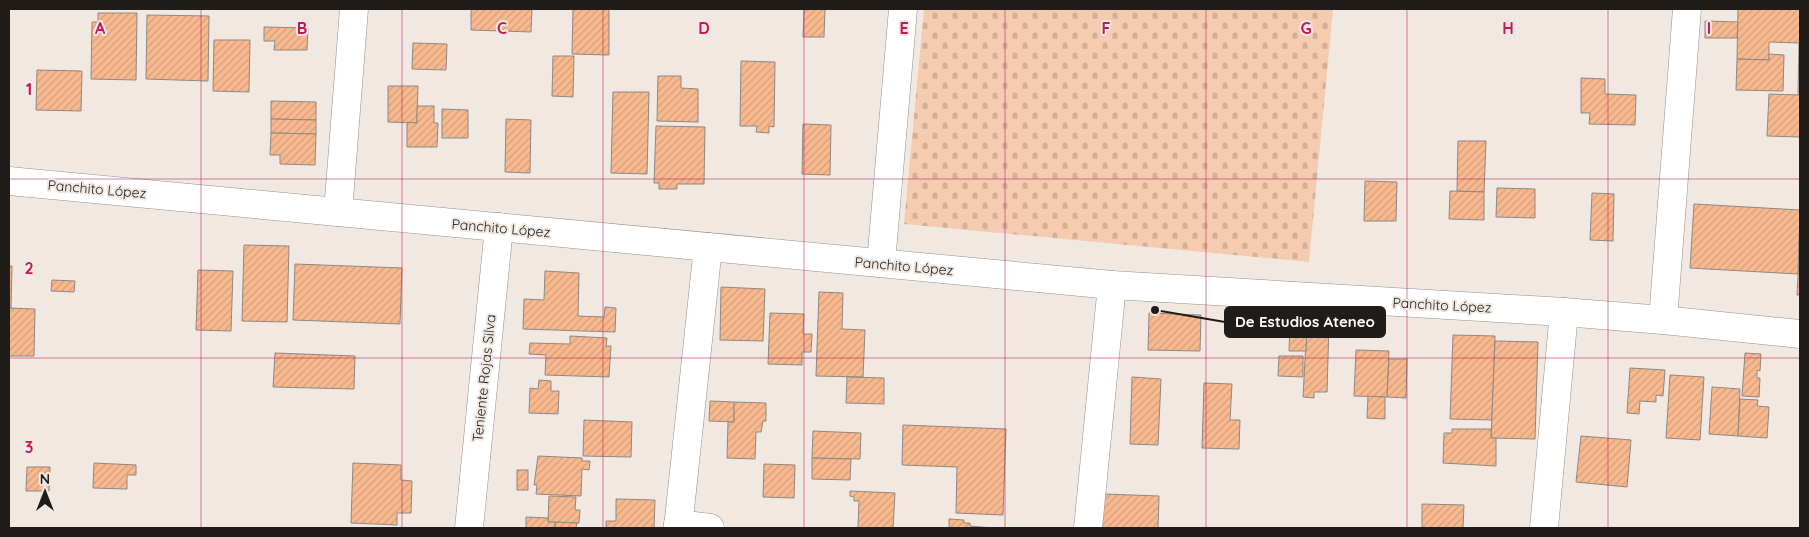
<svg xmlns="http://www.w3.org/2000/svg" width="1809" height="537" viewBox="0 0 1809 537" font-family="Quicksand,sans-serif">
  <style>
    .cemetery { fill: url(#cemetery-stones) }
    .building { fill: url(#building-hatch); stroke: #908882 }
    .lines { fill: none; stroke-linecap: round; stroke-linejoin: round }
    .minor-casing { stroke: #988f8a; stroke-width: 29 }
    .minor { stroke: #fff; stroke-width: 28 }
    .grid { fill: none; stroke: #c2185b; stroke-width: 1; stroke-opacity: 0.55 }
    .labels { text-anchor: middle; dominant-baseline: central; stroke-width: 4; stroke-linejoin: round; paint-order: stroke }
    .street-label { font-size: 14px; fill: #1f1c1a; stroke: #f1e8e2 }
    .grid-label { font-size: 16px; text-anchor: middle; font-weight: bold; fill: #c2185b; stroke: #f1e8e2; stroke-width: 4; stroke-linejoin: round; paint-order: stroke }
    .leader { fill: none; stroke: #1f1c1a; stroke-width: 2 }
    .callout-dot { fill: #1f1c1a; stroke: #f1e8e2; stroke-width: 2 }
    .callout { fill: #1f1c1a; stroke: #1f1c1a; stroke-width: 2 }
    .callout-label { font-size: 15px; text-anchor: middle; font-weight: bold; fill: #fff }
  </style>
  <defs>
    <pattern id="cemetery-stones" width="16" height="16" patternUnits="userSpaceOnUse" patternTransform="scale(1.25)"><rect width="16" height="16" fill="#f6ccb1"/><path d="M2 7V4a2 2 0 0 1 4 0v3zM10 15v-3a2 2 0 0 1 4 0v3z" fill="#d2af98"/></pattern>
    <pattern id="building-hatch" width="6" height="6" patternUnits="userSpaceOnUse" patternTransform="scale(1.25)"><rect width="6" height="6" fill="#f8b98f"/><path d="M-1 1l2-2M0 6l6-6M5 7l2-2" fill="none" stroke="#d49e7b"/></pattern>
  </defs>
  <rect width="100%" height="100%" fill="#f1e8e2"/>
  <path class="cemetery" d="M 924,9 L 1333,9 L 1309,262 L 904,224 Z"/>
  <g class="building">
    <path d="M 471,9 L 532,9 L 531,32 L 471,30 Z"/>
    <path d="M 573,9 L 609,9 L 609,55 L 572,54 Z"/>
    <path d="M 804,9 L 825,9 L 824,37 L 803,37 Z"/>
    <path d="M 1738,9 L 1800,9 L 1800,43 L 1769,42 L 1769,60 L 1737,59 Z"/>
    <path d="M 98,13 L 137,13 L 136,80 L 91,79 L 92,22 L 98,22 Z"/>
    <path d="M 147,15 L 209,16 L 208,81 L 146,79 Z"/>
    <path d="M 1705,21 L 1738,22 L 1737,38 L 1705,38 Z"/>
    <path d="M 264,27 L 308,28 L 307,50 L 274,50 L 275,41 L 264,41 Z"/>
    <path d="M 214,40 L 250,40 L 249,92 L 213,91 Z"/>
    <path d="M 413,43 L 447,44 L 446,70 L 412,69 Z"/>
    <path d="M 1799,43 L 1800,43 L 1800,95 L 1798,95 Z"/>
    <path d="M 1769,54 L 1784,55 L 1783,91 L 1736,90 L 1737,59 L 1769,60 Z"/>
    <path d="M 553,56 L 574,56 L 573,97 L 552,96 Z"/>
    <path d="M 741,61 L 775,62 L 774,127 L 769,126 L 769,133 L 756,132 L 757,126 L 740,126 Z"/>
    <path d="M 37,70 L 82,71 L 81,111 L 36,110 Z"/>
    <path d="M 658,76 L 681,76 L 681,88 L 698,89 L 698,122 L 657,121 Z"/>
    <path d="M 1581,78 L 1605,79 L 1605,94 L 1636,95 L 1635,125 L 1589,124 L 1590,113 L 1581,113 Z"/>
    <path d="M 388,86 L 418,86 L 417,123 L 388,122 Z"/>
    <path d="M 613,92 L 649,92 L 647,174 L 611,173 Z"/>
    <path d="M 1769,94 L 1800,95 L 1800,137 L 1767,136 Z"/>
    <path d="M 271,101 L 316,102 L 316,120 L 271,119 Z"/>
    <path d="M 417,106 L 434,106 L 434,123 L 438,123 L 437,147 L 407,147 L 407,122 L 417,123 Z"/>
    <path d="M 442,109 L 468,110 L 468,138 L 442,138 Z"/>
    <path d="M 271,119 L 316,120 L 316,134 L 271,133 Z"/>
    <path d="M 506,119 L 531,120 L 530,173 L 505,172 Z"/>
    <path d="M 803,124 L 831,125 L 830,175 L 802,174 Z"/>
    <path d="M 656,126 L 705,127 L 704,184 L 677,184 L 677,189 L 659,189 L 659,183 L 654,183 Z"/>
    <path d="M 271,133 L 316,134 L 315,165 L 280,164 L 280,155 L 270,155 Z"/>
    <path d="M 1458,141 L 1486,141 L 1484,192 L 1457,191 Z"/>
    <path d="M 1365,181 L 1397,182 L 1396,221 L 1364,221 Z"/>
    <path d="M 1497,188 L 1535,189 L 1535,218 L 1496,217 Z"/>
    <path d="M 1450,191 L 1484,192 L 1484,220 L 1449,219 Z"/>
    <path d="M 1592,193 L 1614,194 L 1613,241 L 1590,240 Z"/>
    <path d="M 1694,204 L 1800,210 L 1798,274 L 1690,268 Z"/>
    <path d="M 1800,240 L 1800,295 L 1797,295 Z"/>
    <path d="M 244,245 L 289,246 L 287,322 L 242,321 Z"/>
    <path d="M 295,264 L 402,268 L 400,324 L 293,320 Z"/>
    <path d="M 9,266 L 12,266 L 11,308 L 9,308 Z"/>
    <path d="M 198,270 L 233,271 L 231,331 L 196,330 Z"/>
    <path d="M 545,271 L 579,273 L 578,316 L 604,317 L 605,307 L 616,308 L 615,332 L 523,329 L 524,299 L 544,300 Z"/>
    <path d="M 52,280 L 75,281 L 74,292 L 51,291 Z"/>
    <path d="M 721,287 L 765,289 L 763,341 L 720,340 Z"/>
    <path d="M 819,292 L 843,293 L 842,329 L 865,330 L 863,377 L 816,376 Z"/>
    <path d="M 9,308 L 35,309 L 34,356 L 9,356 Z"/>
    <path d="M 770,313 L 804,314 L 803,334 L 812,334 L 811,352 L 802,352 L 802,365 L 768,364 Z"/>
    <path d="M 1149,313 L 1201,315 L 1200,351 L 1148,350 Z"/>
    <path d="M 1307,323 L 1329,324 L 1327,392 L 1314,392 L 1314,398 L 1303,397 Z"/>
    <path d="M 1290,324 L 1307,325 L 1306,351 L 1289,351 Z"/>
    <path d="M 1453,335 L 1495,336 L 1492,420 L 1450,419 Z"/>
    <path d="M 570,336 L 607,338 L 606,346 L 611,346 L 609,377 L 545,375 L 546,355 L 529,354 L 530,343 L 570,344 Z"/>
    <path d="M 1495,341 L 1538,342 L 1535,439 L 1491,438 Z"/>
    <path d="M 1356,350 L 1389,351 L 1387,397 L 1354,396 Z"/>
    <path d="M 275,353 L 355,356 L 354,389 L 273,387 Z"/>
    <path d="M 1745,353 L 1761,354 L 1760,371 L 1757,370 L 1757,378 L 1760,378 L 1759,397 L 1742,396 Z"/>
    <path d="M 1279,356 L 1303,356 L 1303,377 L 1278,376 Z"/>
    <path d="M 1389,359 L 1407,359 L 1406,398 L 1387,397 Z"/>
    <path d="M 1630,368 L 1665,370 L 1663,396 L 1656,395 L 1656,402 L 1640,401 L 1639,414 L 1627,413 Z"/>
    <path d="M 1670,375 L 1704,377 L 1700,440 L 1666,438 Z"/>
    <path d="M 847,377 L 884,378 L 884,404 L 846,403 Z"/>
    <path d="M 1132,377 L 1161,379 L 1158,445 L 1130,444 Z"/>
    <path d="M 539,380 L 551,381 L 551,391 L 559,391 L 558,414 L 529,413 L 530,388 L 538,389 Z"/>
    <path d="M 1204,383 L 1232,384 L 1230,420 L 1240,420 L 1239,449 L 1202,448 Z"/>
    <path d="M 1712,387 L 1740,389 L 1738,436 L 1709,434 Z"/>
    <path d="M 1368,396 L 1385,397 L 1385,419 L 1367,418 Z"/>
    <path d="M 1740,399 L 1758,400 L 1757,406 L 1769,407 L 1767,438 L 1738,436 Z"/>
    <path d="M 710,401 L 734,402 L 734,422 L 709,421 Z"/>
    <path d="M 734,402 L 766,403 L 766,421 L 763,421 L 761,432 L 756,432 L 755,459 L 727,458 L 728,422 L 734,422 Z"/>
    <path d="M 584,420 L 632,422 L 631,457 L 583,456 Z"/>
    <path d="M 903,425 L 1006,429 L 1003,515 L 956,513 L 957,467 L 902,465 Z"/>
    <path d="M 1452,429 L 1491,429 L 1491,438 L 1496,438 L 1496,466 L 1443,463 L 1444,433 L 1452,433 Z"/>
    <path d="M 813,431 L 861,433 L 860,459 L 812,458 Z"/>
    <path d="M 1581,436 L 1631,440 L 1627,487 L 1576,482 Z"/>
    <path d="M 538,456 L 582,458 L 582,461 L 590,461 L 589,470 L 582,469 L 581,496 L 536,494 L 537,485 L 534,485 Z"/>
    <path d="M 812,458 L 851,459 L 850,480 L 812,479 Z"/>
    <path d="M 94,463 L 136,465 L 136,475 L 127,475 L 127,489 L 93,488 Z"/>
    <path d="M 353,463 L 401,465 L 401,480 L 412,481 L 411,513 L 397,513 L 397,525 L 351,523 Z"/>
    <path d="M 764,464 L 795,465 L 794,498 L 763,497 Z"/>
    <path d="M 27,467 L 50,467 L 49,491 L 26,491 Z"/>
    <rect x="517" y="470" width="11" height="20"/>
    <path d="M 850,491 L 895,493 L 893,528 L 855,528 L 858,527 L 859,501 L 854,501 L 854,497 L 850,496 Z"/>
    <path d="M 1104,494 L 1159,496 L 1158,528 L 1102,528 Z"/>
    <path d="M 549,496 L 576,497 L 575,510 L 580,510 L 579,523 L 548,522 Z"/>
    <path d="M 616,499 L 655,500 L 654,528 L 606,528 L 606,521 L 616,521 Z"/>
    <path d="M 1422,504 L 1464,505 L 1463,528 L 1422,528 Z"/>
    <path d="M 526,517 L 548,518 L 548,522 L 555,522 L 555,528 L 526,528 Z"/>
    <path d="M 949,519 L 964,520 L 964,523 L 970,523 L 970,526 L 993,528 L 949,528 Z"/>
    <path d="M 555,522 L 577,523 L 576,528 L 555,528 Z"/>
  </g>
  <g class="lines">
    <defs>
      <g id="minor">
        <path d="M 9,181 L 1112,285 L 1564,312 L 1663,320 L 1800,334"/>
        <path d="M 338,212 L 354,9"/>
        <path d="M 881,263 L 903,9"/>
        <path d="M 1663,320 L 1687,9"/>
        <path d="M 678,524 L 710,528"/>
        <path d="M 469,528 L 499,227"/>
        <path d="M 678,528 L 708,247"/>
        <path d="M 1088,528 L 1112,285"/>
        <path d="M 1544,528 L 1564,312"/>
      </g>
    </defs>
    <use href="#minor" class="minor-casing"/>
    <use href="#minor" class="minor"/>
  </g>
  <path class="grid" d="M 201,9 L 201,528M 402,9 L 402,528M 603,9 L 603,528M 804,9 L 804,528M 1005,9 L 1005,528M 1206,9 L 1206,528M 1407,9 L 1407,528M 1608,9 L 1608,528M 9,179 L 1800,179M 9,358 L 1800,358"/>
  <g class="labels">
    <g class="street-label">
      <text transform="translate(97 189) rotate(5)">Panchito López</text>
      <text transform="translate(501 228) rotate(5)">Panchito López</text>
      <text transform="translate(904 266) rotate(5)">Panchito López</text>
      <text transform="translate(1442 305) rotate(3)">Panchito López</text>
      <text transform="translate(484 378) rotate(-84)">Teniente Rojas Silva</text>
    </g>
  </g>
  <g class="grid-label">
    <text x="100" y="34">A</text>
    <text x="302" y="34">B</text>
    <text x="502" y="34">C</text>
    <text x="704" y="34">D</text>
    <text x="904" y="34">E</text>
    <text x="1106" y="34">F</text>
    <text x="1306" y="34">G</text>
    <text x="1508" y="34">H</text>
    <text x="1709" y="34">I</text>
    <text x="29" y="95">1</text>
    <text x="29" y="274">2</text>
    <text x="29" y="453">3</text>
  </g>
  <path class="leader" d="M1155 310L1225 322"/>
  <circle class="callout-dot" cx="1155" cy="310" r="5"/>
  <rect class="callout" x="1225" y="307" width="160" height="30" rx="5"/>
  <g class="callout-label">
    <text x="1305" y="327">De Estudios Ateneo</text>
  </g>
  <rect width="1809" height="537" fill="none" stroke="#1f1c1a" stroke-width="20"/>
  <g transform="translate(45 492)" stroke="#f1e8e2" stroke-width="4" paint-order="stroke">
  <path d="M0-4L9 19L0 12L-9 19Z" fill="#1f1c1a"/>
  <text y="-8" font-size="14" font-weight="bold" text-anchor="middle" fill="#1f1c1a">N</text>
  </g>
</svg>
